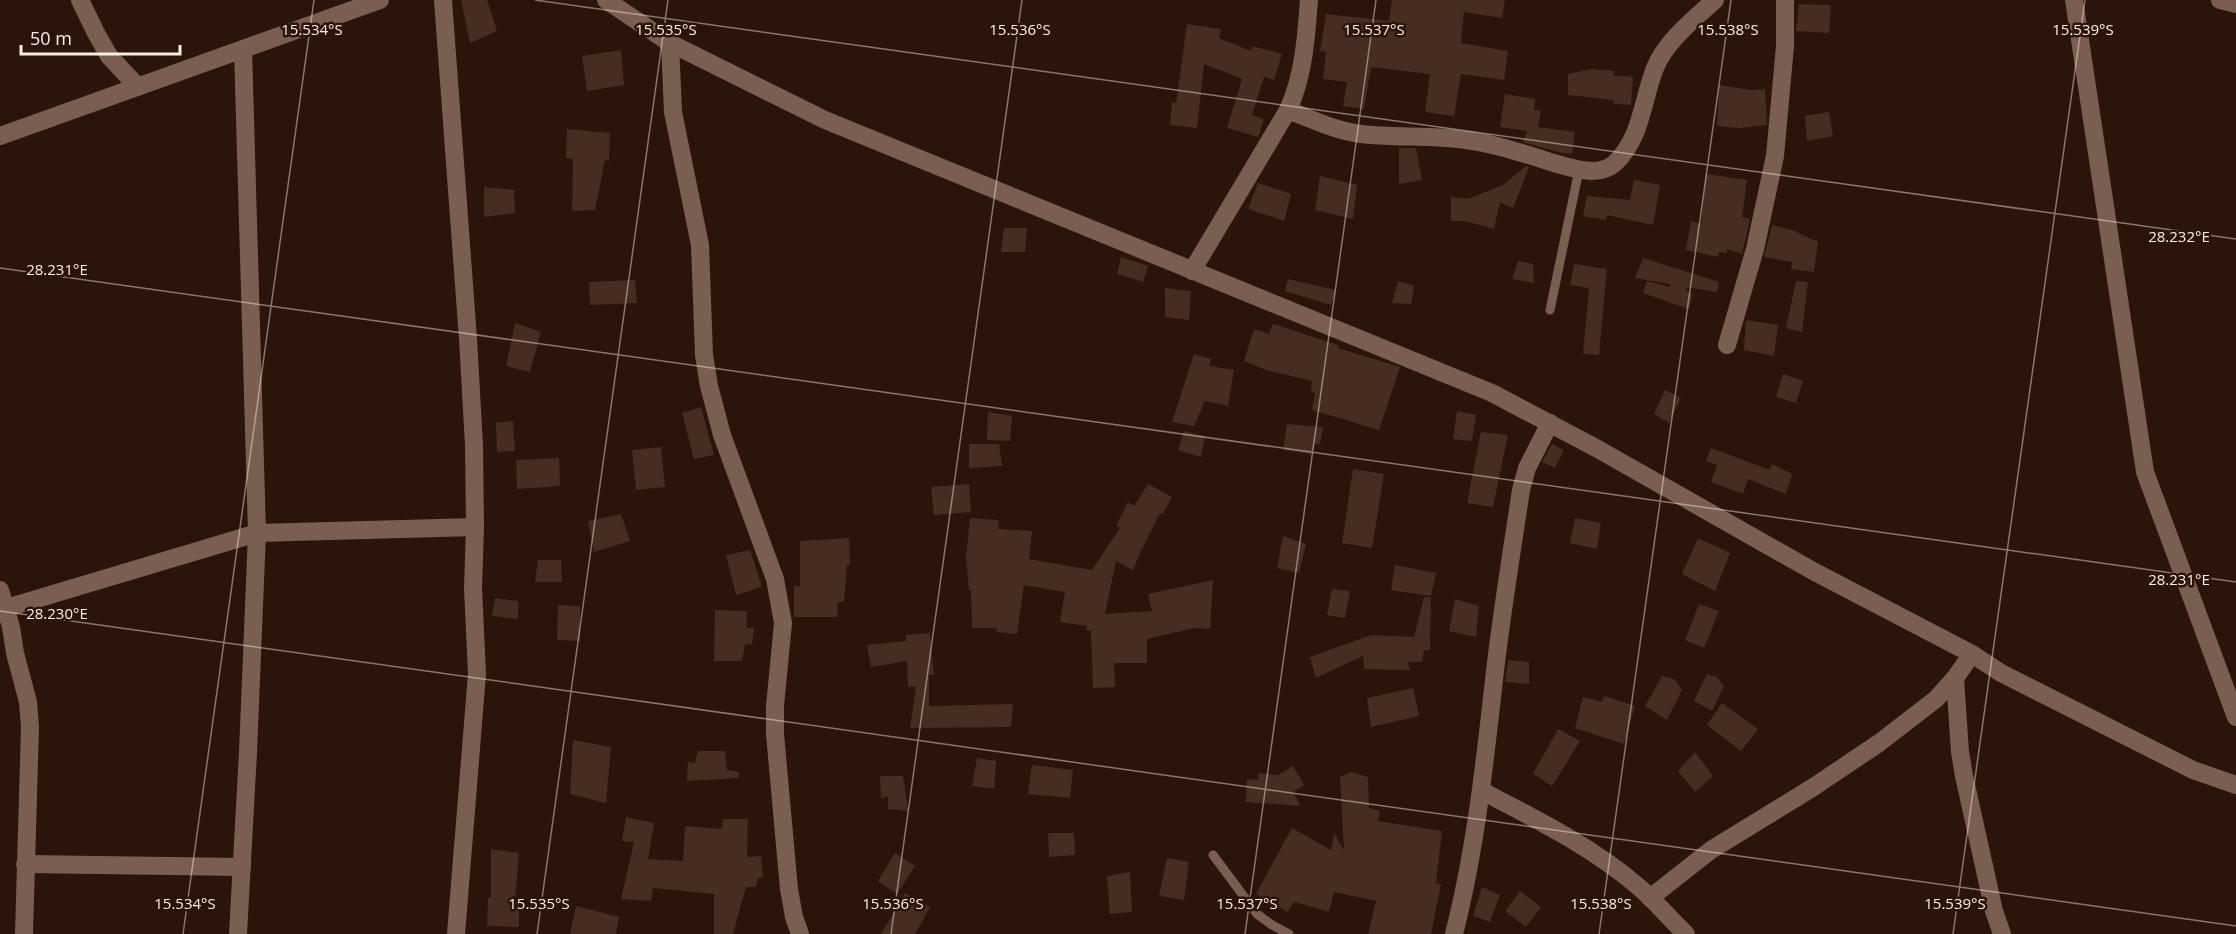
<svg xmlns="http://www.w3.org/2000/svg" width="2236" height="934" viewBox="0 0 2236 934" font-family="'Open Sans',sans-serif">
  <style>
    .building { fill: #462d22 }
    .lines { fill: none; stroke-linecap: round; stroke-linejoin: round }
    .service { stroke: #7a5e52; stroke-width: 9 }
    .minor { stroke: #7a5e52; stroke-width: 18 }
    .ticks { fill: none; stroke: #feede5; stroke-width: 1.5; stroke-opacity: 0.45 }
    .ticks-label { font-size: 15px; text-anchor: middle; fill: #feede5; stroke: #2b140a; stroke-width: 5; stroke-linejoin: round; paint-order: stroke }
  </style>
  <rect width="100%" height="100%" fill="#2b140a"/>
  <g class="building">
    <path d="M 461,0 L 487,0 L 497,31 L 470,43 Z"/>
    <path d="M 1392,0 L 1505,0 L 1502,18 L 1464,12 L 1461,43 L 1508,51 L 1504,80 L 1461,74 L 1454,116 L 1425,112 L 1430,74 L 1371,67 L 1364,109 L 1343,106 L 1347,82 L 1323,79 L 1326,52 L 1320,51 L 1326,14 L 1389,21 Z"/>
    <path d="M 1799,4 L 1831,5 L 1829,33 L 1796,31 Z"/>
    <path d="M 1187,24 L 1221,29 L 1219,38 L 1251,51 L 1252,46 L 1282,54 L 1274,80 L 1264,77 L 1252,115 L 1264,119 L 1258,137 L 1227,128 L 1242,79 L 1204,64 L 1197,128 L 1170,125 L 1172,102 L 1176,103 Z"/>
    <path d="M 621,50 L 624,85 L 587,91 L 582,56 Z"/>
    <path d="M 1591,69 L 1614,71 L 1613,75 L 1633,77 L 1631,105 L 1614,104 L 1614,100 L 1568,95 L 1568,74 Z"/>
    <path d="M 1719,85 L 1751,90 L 1765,89 L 1767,125 L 1740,128 L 1717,126 Z"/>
    <path d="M 1505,94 L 1535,99 L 1534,110 L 1541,111 L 1538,127 L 1575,132 L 1572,154 L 1557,152 L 1523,142 L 1527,131 L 1500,127 Z"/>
    <path d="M 1829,112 L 1833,136 L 1807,141 L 1805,116 Z"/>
    <path d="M 567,129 L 610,133 L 609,161 L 605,160 L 595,210 L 572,211 L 573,159 L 566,158 Z"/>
    <path d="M 1399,148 L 1416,148 L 1422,180 L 1399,184 Z"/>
    <path d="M 1526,166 L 1529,167 L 1513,208 L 1500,202 L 1494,229 L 1465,221 L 1451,221 L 1451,197 L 1468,199 L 1503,185 Z"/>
    <path d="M 1706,174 L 1747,180 L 1742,217 L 1750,219 L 1742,254 L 1727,249 L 1727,253 L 1719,252 L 1718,257 L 1686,250 L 1691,221 L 1701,224 Z"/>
    <path d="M 1320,176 L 1357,185 L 1353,219 L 1315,210 Z"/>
    <path d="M 1634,180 L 1660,185 L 1653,225 L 1607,215 L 1606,220 L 1583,216 L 1587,196 L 1630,200 Z"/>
    <path d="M 1258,183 L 1291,194 L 1284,221 L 1248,209 Z"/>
    <path d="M 484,187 L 514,190 L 515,213 L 484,217 Z"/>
    <path d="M 1772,225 L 1792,230 L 1818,242 L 1814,272 L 1791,269 L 1792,262 L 1764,257 Z"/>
    <path d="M 1004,228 L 1027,228 L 1025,252 L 1001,252 Z"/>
    <path d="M 1121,257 L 1148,266 L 1143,282 L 1117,274 Z"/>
    <path d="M 1643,258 L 1719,282 L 1717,292 L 1687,287 L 1686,291 L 1693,294 L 1689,309 L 1643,293 L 1647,281 L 1670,287 L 1670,284 L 1635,278 Z"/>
    <path d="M 1518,261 L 1533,264 L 1534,283 L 1512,279 Z"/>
    <path d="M 1574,264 L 1607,269 L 1599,355 L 1583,354 L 1589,288 L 1570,285 Z"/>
    <path d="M 1288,279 L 1336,290 L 1331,305 L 1285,291 Z"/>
    <path d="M 635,280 L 637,303 L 590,305 L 589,282 Z"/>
    <path d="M 1398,281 L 1414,286 L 1411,304 L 1392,303 Z"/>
    <path d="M 1796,281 L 1808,282 L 1802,332 L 1786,328 Z"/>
    <path d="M 1165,288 L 1191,291 L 1189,320 L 1165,317 Z"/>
    <path d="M 1746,320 L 1778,325 L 1774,356 L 1744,350 Z"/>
    <path d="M 515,323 L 541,332 L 530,372 L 506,366 Z"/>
    <path d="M 1273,324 L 1338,345 L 1338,348 L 1400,367 L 1379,430 L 1312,410 L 1315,393 L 1311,392 L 1312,381 L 1266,370 L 1244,361 L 1254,329 L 1269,334 Z"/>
    <path d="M 1194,354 L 1211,359 L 1209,366 L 1234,370 L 1228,406 L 1205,401 L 1194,426 L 1172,422 Z"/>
    <path d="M 1783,374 L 1803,381 L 1796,403 L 1776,397 Z"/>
    <path d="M 1665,390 L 1681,398 L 1669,423 L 1654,414 Z"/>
    <path d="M 701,407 L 714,455 L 694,459 L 682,413 Z"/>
    <path d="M 1457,411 L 1476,415 L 1472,441 L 1453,439 Z"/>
    <path d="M 988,412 L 1012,416 L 1010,441 L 987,440 Z"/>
    <path d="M 513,421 L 515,451 L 497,452 L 496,423 Z"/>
    <path d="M 1287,424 L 1323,427 L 1320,444 L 1315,444 L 1311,454 L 1283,450 Z"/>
    <path d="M 1184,431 L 1205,436 L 1201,457 L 1178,450 Z"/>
    <path d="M 1481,432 L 1508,435 L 1493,507 L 1467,503 Z"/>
    <path d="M 969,444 L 999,444 L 1002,466 L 969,468 Z"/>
    <path d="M 1552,444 L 1564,450 L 1555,468 L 1542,462 Z"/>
    <path d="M 661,447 L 665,487 L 636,490 L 632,450 Z"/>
    <path d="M 1711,448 L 1770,470 L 1772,464 L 1792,474 L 1786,494 L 1748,479 L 1743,494 L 1711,482 L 1717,465 L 1706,461 Z"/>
    <path d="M 559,458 L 560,486 L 517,489 L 516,460 Z"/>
    <path d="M 1353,469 L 1384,474 L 1372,548 L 1342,543 Z"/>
    <path d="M 969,484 L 971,512 L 934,515 L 931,487 Z"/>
    <path d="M 1148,484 L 1172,497 L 1162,515 L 1160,513 L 1141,551 L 1133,570 L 1116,561 L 1105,614 L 1152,611 L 1148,594 L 1213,580 L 1210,629 L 1194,628 L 1147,639 L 1147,663 L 1114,663 L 1115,687 L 1093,688 L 1091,631 L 1086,630 L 1087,626 L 1060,622 L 1065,592 L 1024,585 L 1017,634 L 996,632 L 997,628 L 972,628 L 971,590 L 969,590 L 966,557 L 970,518 L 999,520 L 998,529 L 1032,531 L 1029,559 L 1092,570 L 1120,528 L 1116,526 L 1128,502 L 1134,506 Z"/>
    <path d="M 621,514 L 630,541 L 594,552 L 588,521 Z"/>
    <path d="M 1575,518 L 1601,523 L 1597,549 L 1570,543 Z"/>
    <path d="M 1283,536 L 1306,544 L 1299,573 L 1277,568 Z"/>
    <path d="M 849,538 L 850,565 L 847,565 L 844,602 L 838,602 L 837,617 L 794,617 L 794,586 L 800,586 L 800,541 Z"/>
    <path d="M 1698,538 L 1730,553 L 1715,591 L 1682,574 Z"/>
    <path d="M 750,550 L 762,587 L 736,595 L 726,555 Z"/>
    <path d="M 538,560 L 561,560 L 562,582 L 535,582 Z"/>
    <path d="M 1395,565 L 1436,573 L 1431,596 L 1391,590 Z"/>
    <path d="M 1332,589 L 1350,591 L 1345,618 L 1327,615 Z"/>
    <path d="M 1424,597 L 1431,598 L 1430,650 L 1424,650 L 1422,662 L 1408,662 L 1410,670 L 1364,669 L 1363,656 L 1316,678 L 1310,657 L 1371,635 L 1414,637 Z"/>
    <path d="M 495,598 L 518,601 L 518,619 L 492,616 Z"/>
    <path d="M 1455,599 L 1479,606 L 1476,637 L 1449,631 Z"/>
    <path d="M 1699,604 L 1719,611 L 1704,648 L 1685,640 Z"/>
    <path d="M 558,605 L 580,606 L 580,641 L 557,640 Z"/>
    <path d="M 715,610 L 747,611 L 746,628 L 754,628 L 752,644 L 745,645 L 742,661 L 714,661 Z"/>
    <path d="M 930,633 L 934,675 L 929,675 L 929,706 L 1013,704 L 1011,727 L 910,728 L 916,687 L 908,687 L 907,661 L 871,667 L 867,645 L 906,641 L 906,635 Z"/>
    <path d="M 1508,660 L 1529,662 L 1529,684 L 1505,682 Z"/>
    <path d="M 1707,674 L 1717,677 L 1724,686 L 1712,711 L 1694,701 Z"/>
    <path d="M 1662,676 L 1674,679 L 1682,690 L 1667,720 L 1645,706 Z"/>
    <path d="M 1413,688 L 1419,716 L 1371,727 L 1367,698 Z"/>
    <path d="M 1604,696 L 1635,706 L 1624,744 L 1575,728 L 1583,697 L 1602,702 Z"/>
    <path d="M 1722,703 L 1758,729 L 1741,751 L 1707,725 Z"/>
    <path d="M 1558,729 L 1580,741 L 1552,786 L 1533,774 Z"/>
    <path d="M 573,740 L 611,747 L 606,803 L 570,794 Z"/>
    <path d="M 698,751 L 725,751 L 727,770 L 739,772 L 738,778 L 687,781 L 688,762 L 695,763 Z"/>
    <path d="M 1695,752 L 1713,776 L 1695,792 L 1678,771 Z"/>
    <path d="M 977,758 L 996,761 L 994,789 L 972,786 Z"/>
    <path d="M 1032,765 L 1073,770 L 1070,798 L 1028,794 Z"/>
    <path d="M 1293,766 L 1304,785 L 1293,792 L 1301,806 L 1246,802 L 1247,779 L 1258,780 L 1258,773 L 1278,775 Z"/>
    <path d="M 1351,772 L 1368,777 L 1369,808 L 1380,811 L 1378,821 L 1442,831 L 1436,883 L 1441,884 L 1431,934 L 1368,934 L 1376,901 L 1334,892 L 1329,912 L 1294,902 L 1288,912 L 1256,894 L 1292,828 L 1331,850 L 1334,833 L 1344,850 L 1340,777 Z"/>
    <path d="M 880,776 L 903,776 L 908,811 L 888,809 L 888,797 L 881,798 Z"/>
    <path d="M 626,817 L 654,823 L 648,859 L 683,861 L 685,826 L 722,829 L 723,819 L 748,819 L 747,857 L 761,856 L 763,877 L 758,878 L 756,887 L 746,887 L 733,934 L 714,934 L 714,894 L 653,888 L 651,901 L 621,899 L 634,842 L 622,841 Z"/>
    <path d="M 1048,833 L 1074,833 L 1075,855 L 1049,857 Z"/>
    <path d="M 491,849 L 519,853 L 515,901 L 519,902 L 519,927 L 487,926 L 488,898 L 491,898 Z"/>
    <path d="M 895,853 L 915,866 L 897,894 L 878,881 Z"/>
    <path d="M 1167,858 L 1189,862 L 1184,900 L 1159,896 Z"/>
    <path d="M 1130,872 L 1132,912 L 1110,914 L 1107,876 Z"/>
    <path d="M 1482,887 L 1500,895 L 1490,922 L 1473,916 Z"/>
    <path d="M 1520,891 L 1541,907 L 1526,927 L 1505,911 Z"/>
    <path d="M 905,893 L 930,907 L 915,934 L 881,934 Z"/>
    <path d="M 576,906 L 619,917 L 616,934 L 570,934 Z"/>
  </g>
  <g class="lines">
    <g class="service">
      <path d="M 1550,310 L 1579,170"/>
      <path d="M 1213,855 L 1257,914 L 1272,925 L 1289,934"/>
    </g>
    <g class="minor">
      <path d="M 80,0 L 96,33 L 109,56 L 138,87"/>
      <path d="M 443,0 L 468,339 L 474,445 L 475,527 L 473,588 L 477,674 L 456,934"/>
      <path d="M 606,0 L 670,43 L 825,120 L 1492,393 L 1596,448 L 1813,571 L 1972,654 L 2001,673 L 2193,770 L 2236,785"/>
      <path d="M 2074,0 L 2145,472 L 2236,717"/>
      <path d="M 2220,0 L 2236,4"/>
      <path d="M 670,43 L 673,112 L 700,245 L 704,355 L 709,386 L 722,435 L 775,579 L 783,623 L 775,706 L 775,734 L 789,889 L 794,917 L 800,934"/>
      <path d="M 1288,110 C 1311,119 1336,131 1361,134 C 1396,138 1431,135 1466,140 C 1496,144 1525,154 1554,163 C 1572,168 1599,178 1615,163 C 1642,137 1642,101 1655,68 C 1666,41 1694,19 1715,0"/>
      <path d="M 0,136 L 380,0"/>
      <path d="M 1192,271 L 1288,110 C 1304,75 1306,38 1309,0"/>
      <path d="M 1727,345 L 1755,249 L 1775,156 L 1785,46 L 1785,0"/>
      <path d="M 0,590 L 11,627 L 15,653 L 28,702 L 30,727 L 24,934"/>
      <path d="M 0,610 L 257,533 L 475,527"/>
      <path d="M 1955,678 L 1960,752 L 1964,776 L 1994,911 L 2002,934"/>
      <path d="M 1482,791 C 1536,819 1594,848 1640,888 C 1656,902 1670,919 1686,934"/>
      <path d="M 25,864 L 242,867"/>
      <path d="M 1650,898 L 1711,850 L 1812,788 L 1879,743 L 1936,699 L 1955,678 L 1972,654"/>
      <path d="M 238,934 L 248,752 L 257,533 L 243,49"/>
      <path d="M 1454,934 C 1476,848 1485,760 1495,671 C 1502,611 1512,550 1521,490 L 1527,468 L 1550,423"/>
    </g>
  </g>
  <path class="ticks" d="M 535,0 L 2236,239M 0,268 L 2236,582M 0,611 L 2236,926M 183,934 L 314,0M 537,934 L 668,0M 891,934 L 1022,0M 1245,934 L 1376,0M 1599,934 L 1731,0M 1953,934 L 2085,0"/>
  <g class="ticks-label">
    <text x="312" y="35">15.534°S</text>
    <text x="666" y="35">15.535°S</text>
    <text x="1020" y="35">15.536°S</text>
    <text x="1374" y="35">15.537°S</text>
    <text x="1728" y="35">15.538°S</text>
    <text x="2083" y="35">15.539°S</text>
    <text x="2179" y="242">28.232°E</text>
    <text x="57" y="275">28.231°E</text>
    <text x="2179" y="585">28.231°E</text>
    <text x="57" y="619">28.230°E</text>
    <text x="185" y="909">15.534°S</text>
    <text x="539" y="909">15.535°S</text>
    <text x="893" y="909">15.536°S</text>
    <text x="1247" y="909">15.537°S</text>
    <text x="1601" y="909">15.538°S</text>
    <text x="1955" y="909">15.539°S</text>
  </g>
  <path d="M21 45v9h159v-9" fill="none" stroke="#feede5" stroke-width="3"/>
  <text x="30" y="45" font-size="18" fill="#feede5" stroke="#2b140a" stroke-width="4.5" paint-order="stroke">50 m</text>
</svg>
